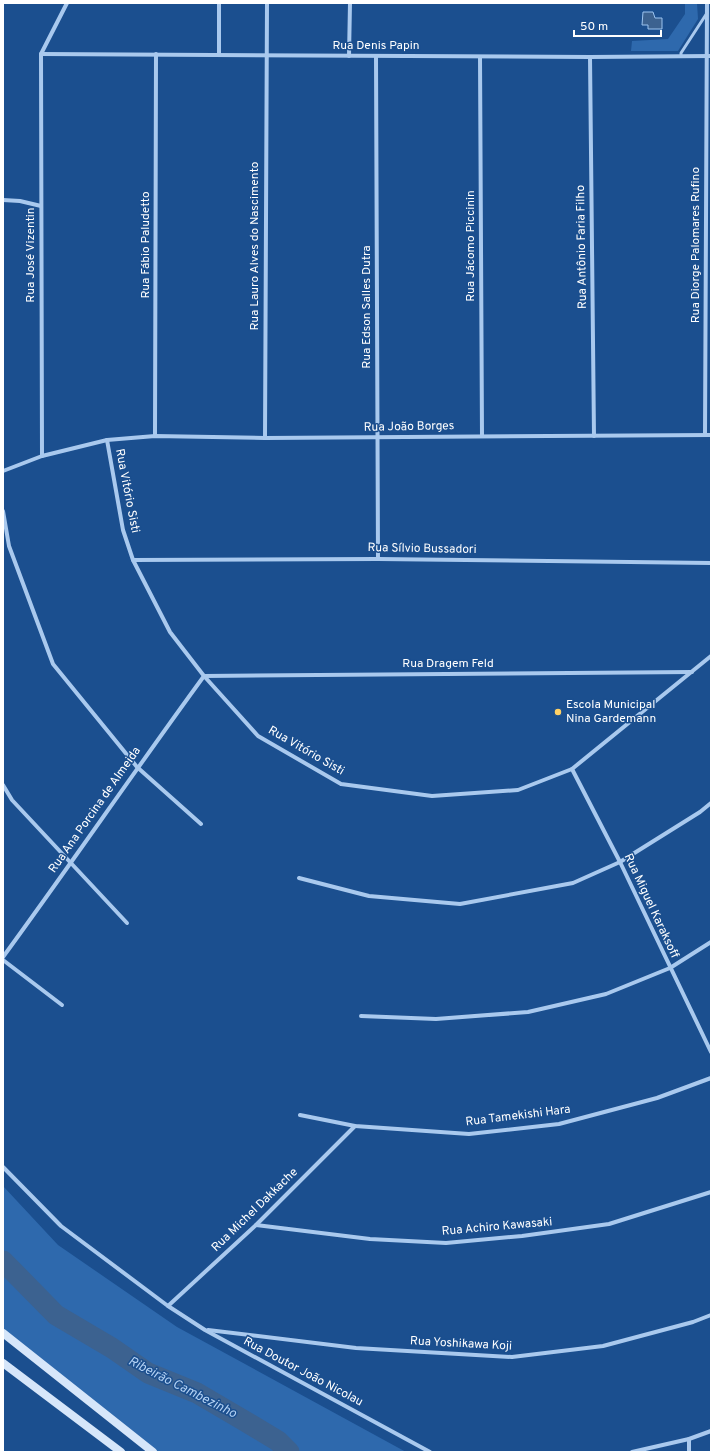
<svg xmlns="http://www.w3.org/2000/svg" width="714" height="1455" viewBox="0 0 714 1455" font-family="Overpass,sans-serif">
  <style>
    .green { fill: #2e69ad }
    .water { fill: #3c6290; stroke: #9cc4f0 }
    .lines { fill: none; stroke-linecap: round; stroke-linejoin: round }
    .river { stroke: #3c6290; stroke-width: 21 }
    .service { stroke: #a9c9ee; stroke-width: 3 }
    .minor { stroke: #a9c9ee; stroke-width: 4 }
    .secondary { stroke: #d6e6fa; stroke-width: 8 }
    .poi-dot { fill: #ffd166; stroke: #1b4f8f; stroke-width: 1.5 }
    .labels { text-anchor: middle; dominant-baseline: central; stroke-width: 3; stroke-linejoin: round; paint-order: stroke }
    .street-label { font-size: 12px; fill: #fff; stroke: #1b4f8f }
    .poi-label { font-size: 12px; fill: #fff; stroke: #1b4f8f; text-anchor: start }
    .water-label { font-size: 13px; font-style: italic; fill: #b5d3f5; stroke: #1b4f8f }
  </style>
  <rect width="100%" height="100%" fill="#1b4f8f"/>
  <g class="green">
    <path d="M 685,3 L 697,3 L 698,19 L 678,51 L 631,51 L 632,41 L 668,39 L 685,14 Z"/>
    <path d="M 3,1186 L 58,1245 L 177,1327 L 406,1452 L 156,1452 L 3,1330 Z"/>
  </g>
  <path class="water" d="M 643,12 L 653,12 L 655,18 L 662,18 L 662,29 L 648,29 L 648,25 L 642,25 Z"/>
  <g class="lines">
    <path class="river" d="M 3,1261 L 56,1315 L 112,1348 L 148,1373 L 197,1393 L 243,1420 L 278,1441 L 289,1452"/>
    <path class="service" d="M 681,56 L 681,53 L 707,13"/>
    <g class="minor">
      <path d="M 219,3 L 219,55"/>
      <path d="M 41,54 L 590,57 L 711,56"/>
      <path d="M 349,56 L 350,3"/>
      <path d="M 376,56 L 378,559"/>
      <path d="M 480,57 L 482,436"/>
      <path d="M 590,57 L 594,436"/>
      <path d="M 3,200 L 20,201 L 41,206"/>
      <path d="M 705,435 L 707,3"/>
      <path d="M 155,436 L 156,54"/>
      <path d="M 265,438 L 267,3"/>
      <path d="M 107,440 L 123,530 L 133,560 L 170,632 L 204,676 L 258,736 L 341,784 L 432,796 L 518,790 L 572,769 L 711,656"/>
      <path d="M 42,456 L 41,54 L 67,3"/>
      <path d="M 3,471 L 42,456 L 107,440 L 155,436 L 265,438 L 711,435"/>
      <path d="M 3,511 L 9,546 L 53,664 L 137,767 L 201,824"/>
      <path d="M 133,560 L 378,559 L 711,563"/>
      <path d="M 204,676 L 692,672"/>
      <path d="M 572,769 L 620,862 L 711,1052"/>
      <path d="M 3,785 L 12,800 L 127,923"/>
      <path d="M 299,878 L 369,896 L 460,904 L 573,883 L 620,862 L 700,812 L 711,803"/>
      <path d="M 3,957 C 71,864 136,769 204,676"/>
      <path d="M 3,960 L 62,1005"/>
      <path d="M 361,1016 L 436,1019 L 528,1012 L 606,994 L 670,968 L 711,942"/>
      <path d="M 300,1115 L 355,1126 L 469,1134 L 559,1124 L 657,1098 L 711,1078"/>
      <path d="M 3,1167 L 61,1226 L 168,1306 L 205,1330 L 430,1452"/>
      <path d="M 256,1225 L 370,1239 L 446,1243 L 522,1236 L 609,1224 L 711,1192"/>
      <path d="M 168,1306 L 256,1225 L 355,1126"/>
      <path d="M 208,1330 L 356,1348 L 512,1357 L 603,1346 L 693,1322 L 711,1315"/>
      <path d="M 632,1452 L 689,1439 L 711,1431"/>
      <path d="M 689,1452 L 689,1439"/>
    </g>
    <g class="secondary">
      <path d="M 3,1333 L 153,1452"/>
      <path d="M 3,1363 L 121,1452"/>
    </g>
  </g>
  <circle class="poi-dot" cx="558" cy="712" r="4"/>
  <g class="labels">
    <g class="street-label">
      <text x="376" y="46">Rua Denis Papin</text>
      <text transform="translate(146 245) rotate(-90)">Rua Fábio Paludetto</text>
      <text transform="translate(696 245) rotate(-90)">Rua Diorge Palomares Rufino</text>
      <text transform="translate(255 246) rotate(-90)">Rua Lauro Alves do Nascimento</text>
      <text transform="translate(471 246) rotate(-90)">Rua Jácomo Piccinin</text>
      <text transform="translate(582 247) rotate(-91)">Rua Antônio Faria Filho</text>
      <text transform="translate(31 255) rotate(-90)">Rua José Vizentin</text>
      <text transform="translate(367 307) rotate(-90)">Rua Edson Salles Dutra</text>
      <text transform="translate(409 427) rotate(-1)">Rua João Borges</text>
      <text transform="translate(127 491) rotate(79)">Rua Vitório Sisti</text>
      <text transform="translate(422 549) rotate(1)">Rua Sílvio Bussadori</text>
      <text x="448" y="664">Rua Dragem Feld</text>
      <text transform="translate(306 751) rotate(30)">Rua Vitório Sisti</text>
      <text transform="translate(95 810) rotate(-55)">Rua Ana Porcina de Almeida</text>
      <text transform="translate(651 906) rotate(65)">Rua Miguel Karaksoff</text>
      <text transform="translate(518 1116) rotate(-7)">Rua Tamekishi Hara</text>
      <text transform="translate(255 1210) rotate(-44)">Rua Michel Dakkache</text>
      <text transform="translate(497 1227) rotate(-5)">Rua Achiro Kawasaki</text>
      <text transform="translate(461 1344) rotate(3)">Rua Yoshikawa Koji</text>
      <text transform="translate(303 1372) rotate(28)">Rua Doutor João Nicolau</text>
    </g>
    <g class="poi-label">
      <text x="566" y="705">Escola Municipal<tspan x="566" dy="14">Nina Gardemann</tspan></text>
    </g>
    <g class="water-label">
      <text transform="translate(182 1388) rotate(27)">Ribeirão Cambezinho</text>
    </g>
  </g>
  <rect width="714" height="1455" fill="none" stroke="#ffffff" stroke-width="8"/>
  <path d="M574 30v6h87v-6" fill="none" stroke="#ffffff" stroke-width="2"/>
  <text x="580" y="30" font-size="12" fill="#ffffff" stroke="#1b4f8f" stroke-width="3" paint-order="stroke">50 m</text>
</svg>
